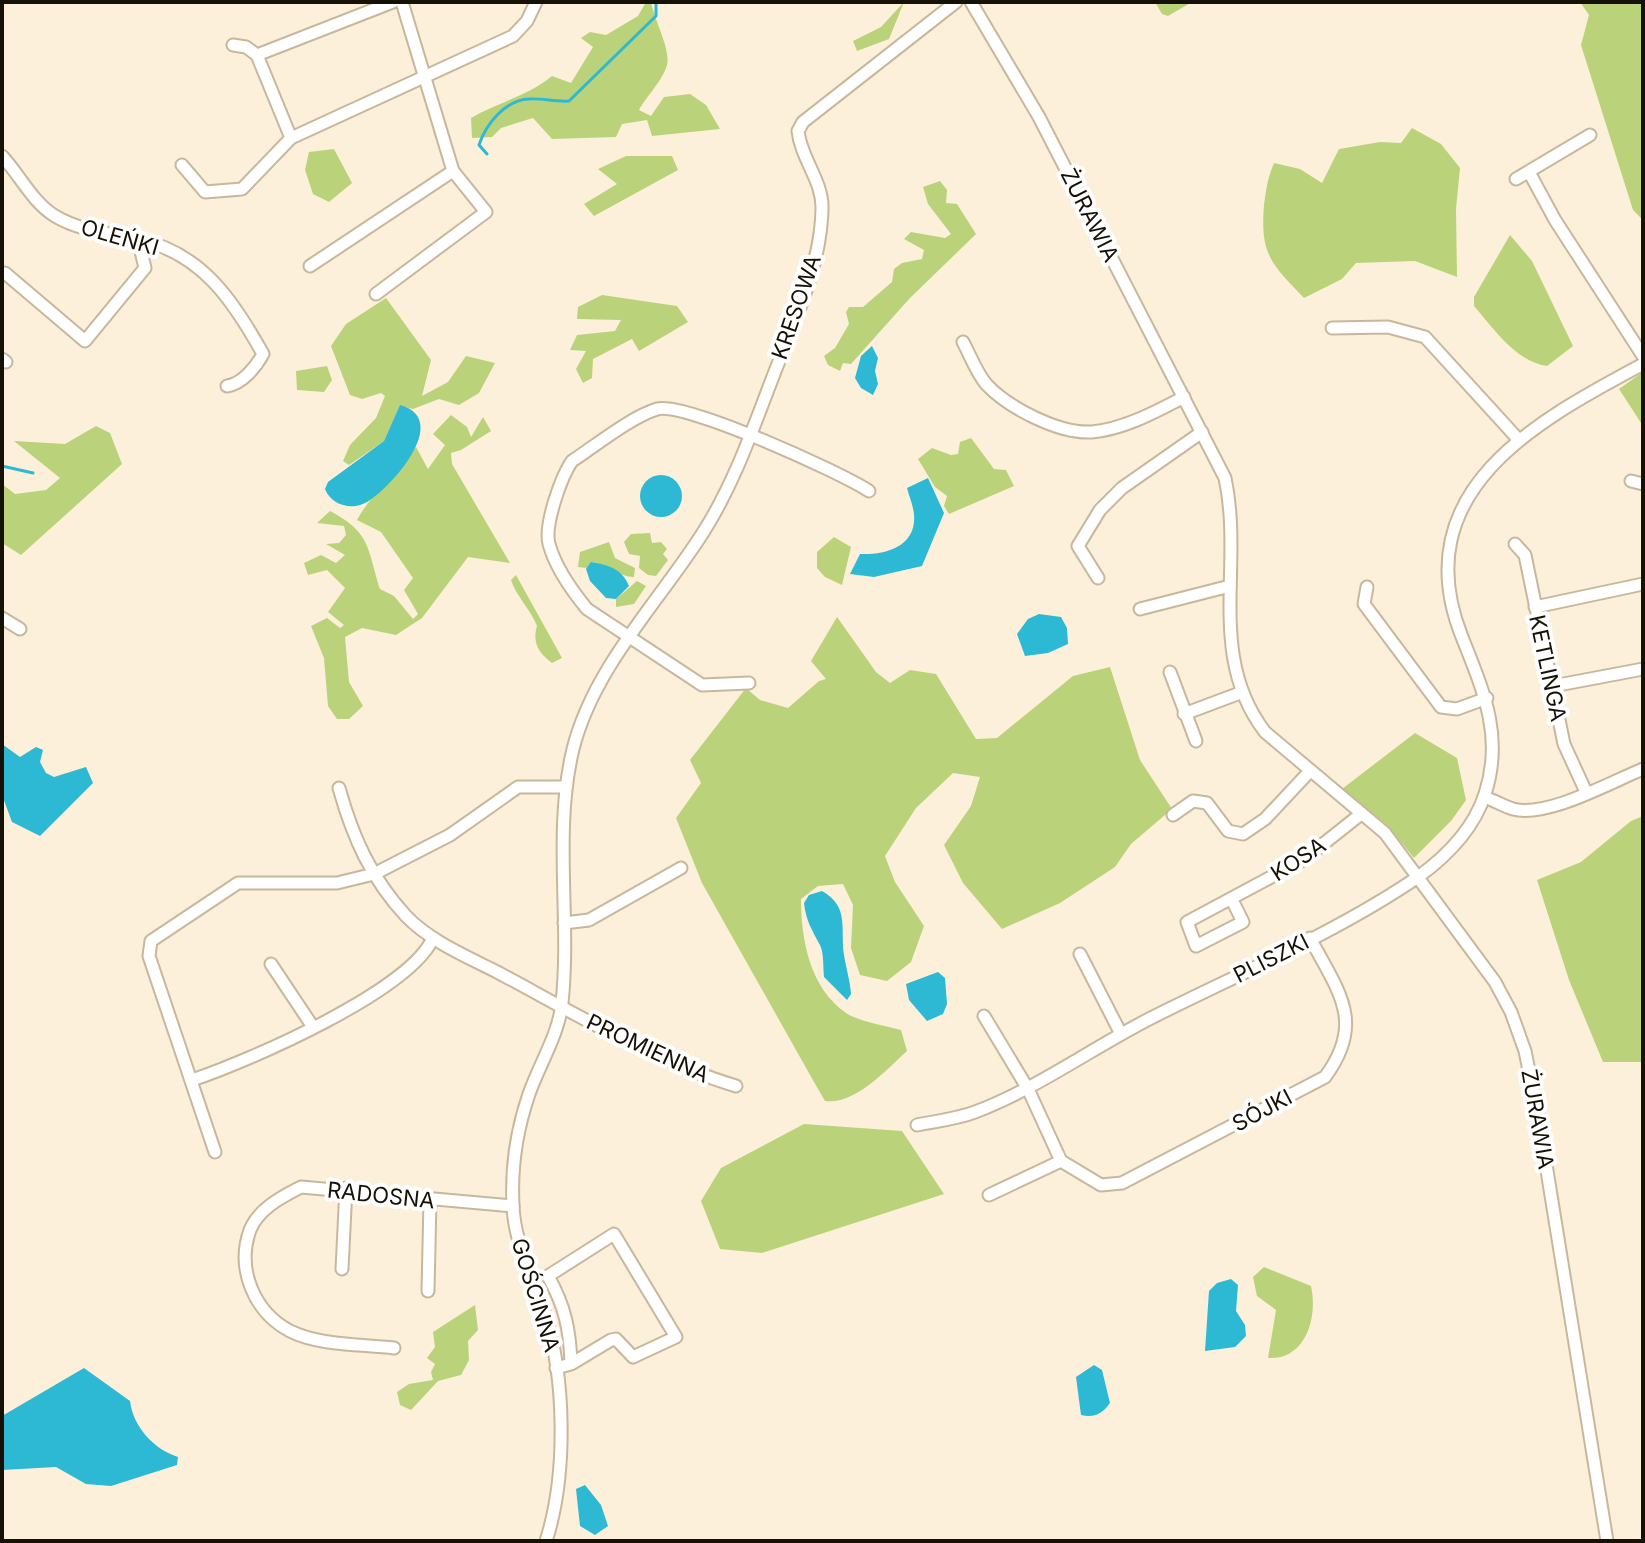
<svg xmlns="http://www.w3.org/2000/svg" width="1645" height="1543" viewBox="0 0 1645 1543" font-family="Inter,sans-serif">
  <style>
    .green { fill: #bad37a }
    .water { fill: #2db8d4 }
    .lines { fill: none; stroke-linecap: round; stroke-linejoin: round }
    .stream { stroke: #2db8d4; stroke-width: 3 }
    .minor-casing { stroke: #c7b89d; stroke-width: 15 }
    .minor { stroke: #fff; stroke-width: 11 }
    .labels { text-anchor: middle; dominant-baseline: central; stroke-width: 8; stroke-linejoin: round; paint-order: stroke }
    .street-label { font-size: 22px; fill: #161107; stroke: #fff }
  </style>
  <rect width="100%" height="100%" fill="#fdf0da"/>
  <g class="green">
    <path d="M 646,2 L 651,2 C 654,19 671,50 667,65 C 663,80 646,97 639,110 L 651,116 L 664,97 L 690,94 L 706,105 L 720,129 L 652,136 L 647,120 L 622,124 L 616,137 L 552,139 L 533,118 L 501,128 L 492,137 L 472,138 L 471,118 C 498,102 528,96 552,76 L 571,83 L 593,47 L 581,38 L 590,32 L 606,35 L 638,16 Z"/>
    <path d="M 904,2 L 889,39 L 857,51 L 853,41 L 881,27 Z"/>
    <path d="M 1155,2 L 1192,2 L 1168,16 L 1162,14 Z"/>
    <path d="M 1580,2 L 1643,2 L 1643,220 L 1633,210 L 1581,45 L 1589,15 Z"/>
    <path d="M 1412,128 L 1441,144 L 1460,168 L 1456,209 L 1457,277 L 1415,261 L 1356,263 L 1342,279 L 1304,298 C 1271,263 1260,255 1264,205 C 1266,189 1268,177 1274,163 L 1300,169 L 1322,183 L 1339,149 L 1380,142 L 1401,143 Z"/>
    <path d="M 334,149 L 352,183 L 329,202 L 313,194 L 305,170 L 309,152 Z"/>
    <path d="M 626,156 L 672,156 L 678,170 L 594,216 L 584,204 L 617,184 L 598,169 Z"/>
    <path d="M 940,181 L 947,190 L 946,203 L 957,204 L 976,234 L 910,298 L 851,364 L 843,363 L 840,371 L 828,365 L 824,356 L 835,348 L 849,324 L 846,312 L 849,307 L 863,307 L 892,282 L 894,269 L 902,263 L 922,259 L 924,250 L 904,239 L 911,232 L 945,238 L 951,234 L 928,204 L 923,187 Z"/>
    <path d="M 1510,235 L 1532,261 L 1573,346 L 1547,366 C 1515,361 1494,329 1474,306 L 1474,297 Z"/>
    <path d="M 602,295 L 677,306 L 688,322 L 639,351 L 632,339 L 593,359 L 592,378 L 583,383 L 576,369 L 586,351 L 570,350 L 577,335 L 615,331 L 621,320 L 577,319 L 578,307 Z"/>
    <path d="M 386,298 L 431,360 L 422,396 L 448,382 L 466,356 L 495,363 L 479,393 L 459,405 L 439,399 L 413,409 L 400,406 L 384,441 L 349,465 L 343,461 L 350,445 L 376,418 L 385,396 L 381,393 L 362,399 L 350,395 L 331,346 L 346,324 Z"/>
    <path d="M 327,366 L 332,380 L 324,392 L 297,390 L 296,371 Z"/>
    <path d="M 1643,372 L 1643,426 L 1619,389 Z"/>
    <path d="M 451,415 L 467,427 L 471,437 L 483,417 L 491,431 L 461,450 L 451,453 L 452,464 L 510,563 L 468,557 L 422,618 L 396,635 L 362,628 L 345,637 L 349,682 L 363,706 L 349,719 L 337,719 L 328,706 L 324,658 L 311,626 L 327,618 L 340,628 L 344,625 L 328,612 L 345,588 L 327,570 L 308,575 L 304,563 L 321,555 L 336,563 L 345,555 L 326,544 L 339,543 L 346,535 L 344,526 L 317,523 L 330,511 C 371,533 367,547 380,589 L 394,596 L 413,619 L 418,614 L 404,590 L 413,578 L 381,532 L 357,520 C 372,492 398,473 416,447 L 428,469 L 445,445 L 433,434 Z"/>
    <path d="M 96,426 L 110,433 L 122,464 L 21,555 L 2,543 L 2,484 L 15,494 L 46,490 L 60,478 L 14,441 L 65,444 Z"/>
    <path d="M 971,438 L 994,469 L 1006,470 L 1014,486 L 949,514 L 944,506 L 947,496 L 935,487 L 918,459 L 932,448 L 951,455 L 958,454 L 960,442 Z"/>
    <path d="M 650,533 L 652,543 L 661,542 L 667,549 L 663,554 L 668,560 L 656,576 L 648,575 L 639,568 L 640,556 L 629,554 L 624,542 L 631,534 Z"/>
    <path d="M 834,537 L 851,547 L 842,585 L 825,577 L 817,568 L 817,552 Z"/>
    <path d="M 609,542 L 615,558 L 635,568 L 634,577 C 619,577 608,564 592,562 L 587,568 L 578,567 L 580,552 Z"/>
    <path d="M 516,575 L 562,658 L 552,663 C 539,653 532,643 537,626 C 531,610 516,596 511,580 Z"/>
    <path d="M 637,581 L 646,586 L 634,604 L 616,607 L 616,599 Z"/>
    <path d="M 837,617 L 876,672 L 890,683 L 910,670 L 936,674 L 976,739 L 997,738 L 1073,676 L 1110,667 L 1140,760 L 1172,809 L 1131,844 L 1115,867 L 1060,903 L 1002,929 L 963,883 L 944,845 L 971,806 L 980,777 L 953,773 L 916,808 L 885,856 L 895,882 L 924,926 L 911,962 L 887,981 L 860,975 L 851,948 L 853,905 L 843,884 L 818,886 L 801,899 C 801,940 810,988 846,1013 C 860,1022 884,1025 901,1030 L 907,1051 C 886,1070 855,1105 825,1101 L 814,1082 L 702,883 L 676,818 L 701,783 L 690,760 L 746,688 L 760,700 L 788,708 L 819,681 L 826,679 L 811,661 Z"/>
    <path d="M 1415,733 L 1457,758 L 1466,800 L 1451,821 L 1414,858 L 1387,825 L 1342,789 Z"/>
    <path d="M 1643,816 L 1643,1062 L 1603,1062 L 1569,980 L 1537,880 L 1581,862 L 1631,821 Z"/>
    <path d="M 804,1124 L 902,1131 L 944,1194 L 762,1253 L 720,1249 L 701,1201 L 721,1168 Z"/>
    <path d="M 1264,1267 L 1311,1286 C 1318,1317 1306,1360 1268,1358 L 1276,1310 L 1257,1296 L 1253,1277 Z"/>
    <path d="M 475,1305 L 478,1330 L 468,1341 L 469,1360 L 461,1375 L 438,1381 L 411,1410 L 400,1405 L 397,1392 L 409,1384 L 433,1380 L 431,1372 L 435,1364 L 427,1358 L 435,1347 L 433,1332 Z"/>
  </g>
  <g class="water">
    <path d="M 872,346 L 878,358 L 875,371 L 878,384 L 873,395 L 861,388 L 855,378 L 861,356 Z"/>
    <path d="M 400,405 C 452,419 392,487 367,502 C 352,511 331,505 325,489 L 328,482 L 384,441 Z"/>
    <circle cx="661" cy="496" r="21"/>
    <path d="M 928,478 L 944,513 L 922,566 L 874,577 L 850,574 L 860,554 C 885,555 917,547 914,514 C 913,505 909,496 907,488 Z"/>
    <path d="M 591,562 C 609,565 622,569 629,586 L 616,599 L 606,598 L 590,581 L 586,569 Z"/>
    <path d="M 1039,614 L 1061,617 L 1067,628 L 1068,644 L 1048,653 L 1025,656 L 1017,634 L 1028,619 Z"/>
    <path d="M 2,744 L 20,757 L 36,747 L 43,750 L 40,762 L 46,773 L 54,777 L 86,767 L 93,783 L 40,836 L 12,822 L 2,795 Z"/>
    <path d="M 822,891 C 850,907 840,928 844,955 C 846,968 850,980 851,994 L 847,1000 L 824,977 C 823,968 824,953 820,945 C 812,930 806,921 804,903 L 809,895 Z"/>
    <path d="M 938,972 L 945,978 L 947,1004 L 943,1014 L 927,1021 L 909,1000 L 906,984 Z"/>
    <path d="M 1231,1279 L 1238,1285 L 1236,1311 L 1245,1325 L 1246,1336 L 1235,1347 L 1205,1351 L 1209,1291 L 1217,1283 Z"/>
    <path d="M 1094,1365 L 1102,1370 L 1110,1403 C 1102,1414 1094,1418 1081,1415 L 1076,1377 Z"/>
    <path d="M 84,1368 L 130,1401 C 133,1426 153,1449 178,1457 L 177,1465 L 111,1486 L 86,1484 L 56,1467 L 2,1470 L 2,1416 Z"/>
    <path d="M 585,1485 L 601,1505 L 608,1526 L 595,1535 L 580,1526 L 576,1489 Z"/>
  </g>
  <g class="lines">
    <g class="stream">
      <path d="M 487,154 L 479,145 C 486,124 505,100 529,99 C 542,98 555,102 569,101 L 656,16 L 656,2"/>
      <path d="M 2,466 L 33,473"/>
    </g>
    <defs>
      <g id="minor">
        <path d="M 971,2 L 1039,117 L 1225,478 C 1244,566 1206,655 1265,732 L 1385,833 L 1495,982 L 1511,1012 L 1525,1051 L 1538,1115 L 1607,1541"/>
        <path d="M 233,45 L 246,47 L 257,55"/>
        <path d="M 291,138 L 257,55 L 393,2"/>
        <path d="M 2,156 C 19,174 33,203 55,216 C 80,231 109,233 137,239 C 201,252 233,300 263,354 C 256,367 242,384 227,386"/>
        <path d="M 182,165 L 205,192 L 242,189 L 291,138 L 513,36 L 527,21 L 536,2"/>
        <path d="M 1529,172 L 1555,220 L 1643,356"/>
        <path d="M 1516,179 L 1590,135"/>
        <path d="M 310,266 L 453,171"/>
        <path d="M 5,273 L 85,341 L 145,268 L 138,239"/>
        <path d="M 376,294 L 486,212 L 453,171 L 402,2"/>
        <path d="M 1332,328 L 1388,327 L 1425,337 L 1518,439"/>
        <path d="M 963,342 C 970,355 977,374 987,385 C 1009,408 1059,434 1092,432 C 1124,429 1155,412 1184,397"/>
        <path d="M 2,359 L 6,362"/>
        <path d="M 1631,481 L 1643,484"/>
        <path d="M 1515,544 L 1525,555 L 1564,744 L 1586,792"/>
        <path d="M 1098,578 L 1078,546 L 1100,510 L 1122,488 L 1202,432"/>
        <path d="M 1367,587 L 1364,604 L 1441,707 L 1457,709 L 1487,698"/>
        <path d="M 1535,607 L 1643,584"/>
        <path d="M 1140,609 L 1230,586"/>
        <path d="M 2,618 L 20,629"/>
        <path d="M 1170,672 L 1196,741"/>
        <path d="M 749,683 L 702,685 L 587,609 C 573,592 555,566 549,544 C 544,525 561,477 572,461 C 595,446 631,417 657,409 C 684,401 840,472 869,491"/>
        <path d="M 1553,686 L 1643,669"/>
        <path d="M 1184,714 L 1240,693"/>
        <path d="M 339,788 C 353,838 371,878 406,916 C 431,942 468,957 499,973 C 572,1012 658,1063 736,1086"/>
        <path d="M 1484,797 C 1494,800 1503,806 1513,809 C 1547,818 1611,782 1643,769"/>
        <path d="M 1173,815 L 1193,801 L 1207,803 L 1228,831 L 1243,834 L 1265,819 L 1310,771"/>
        <path d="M 1232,900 L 1243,922 L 1196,946 L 1187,922 L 1303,860 L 1361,814"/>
        <path d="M 564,923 L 589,920 L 681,868"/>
        <path d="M 1080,954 L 1121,1034"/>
        <path d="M 271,964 L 313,1027"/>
        <path d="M 984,1016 L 1028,1089 L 1061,1161 L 1101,1185 L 1122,1183 L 1325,1077 C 1366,1022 1338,991 1310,938"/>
        <path d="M 192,1080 C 249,1061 410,991 433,938"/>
        <path d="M 917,1125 C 936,1121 957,1119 975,1112 C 1038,1088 1092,1048 1151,1018 C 1237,975 1339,931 1418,877 C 1447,856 1474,828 1485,794 C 1504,736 1483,690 1462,637 C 1404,492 1536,421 1643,364"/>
        <path d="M 215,1152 L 149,956 L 151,941 L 238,883 L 337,883 L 374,874 L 450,835 L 518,787 L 566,787"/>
        <path d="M 989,1195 L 1061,1161"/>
        <path d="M 342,1269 L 346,1188"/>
        <path d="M 428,1291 L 430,1201"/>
        <path d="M 394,1348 C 361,1344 320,1346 290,1331 C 254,1312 236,1269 250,1230 C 259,1208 282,1197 301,1187 L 513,1206"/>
        <path d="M 556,1368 L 571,1364 C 570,1330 565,1306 548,1276 L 614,1234 L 676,1337 L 633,1357 L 616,1339 L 611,1340 L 571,1364"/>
        <path d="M 546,1541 C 567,1476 566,1377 544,1312 C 533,1276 514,1243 513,1205 C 511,1167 517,1129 529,1094 C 539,1065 559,1034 562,1003 C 571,919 553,832 573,749 C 594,666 660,601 704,531 C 735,482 753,428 774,374 C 794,322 821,266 822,209 C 823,181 801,159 798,131 L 803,122 L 956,2"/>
      </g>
    </defs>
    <use href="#minor" class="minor-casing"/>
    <use href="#minor" class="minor"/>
  </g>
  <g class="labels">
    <g class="street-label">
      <text transform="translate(1090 215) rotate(63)">ŻURAWIA</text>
      <text transform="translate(120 237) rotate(16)">OLEŃKI</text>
      <text transform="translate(796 307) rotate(-71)">KRESOWA</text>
      <text transform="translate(1548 668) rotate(78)">KETLINGA</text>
      <text transform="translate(1298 859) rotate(-33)">KOSA</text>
      <text transform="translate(1271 958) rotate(-27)">PLISZKI</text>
      <text transform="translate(648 1048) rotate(25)">PROMIENNA</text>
      <text transform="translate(1262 1110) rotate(-28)">SÓJKI</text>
      <text transform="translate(1538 1119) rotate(80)">ŻURAWIA</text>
      <text transform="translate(381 1195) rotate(6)">RADOSNA</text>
      <text transform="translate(536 1295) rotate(73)">GOŚCINNA</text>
    </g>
  </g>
  <rect width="1645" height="1543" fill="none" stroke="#161107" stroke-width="8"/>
</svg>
